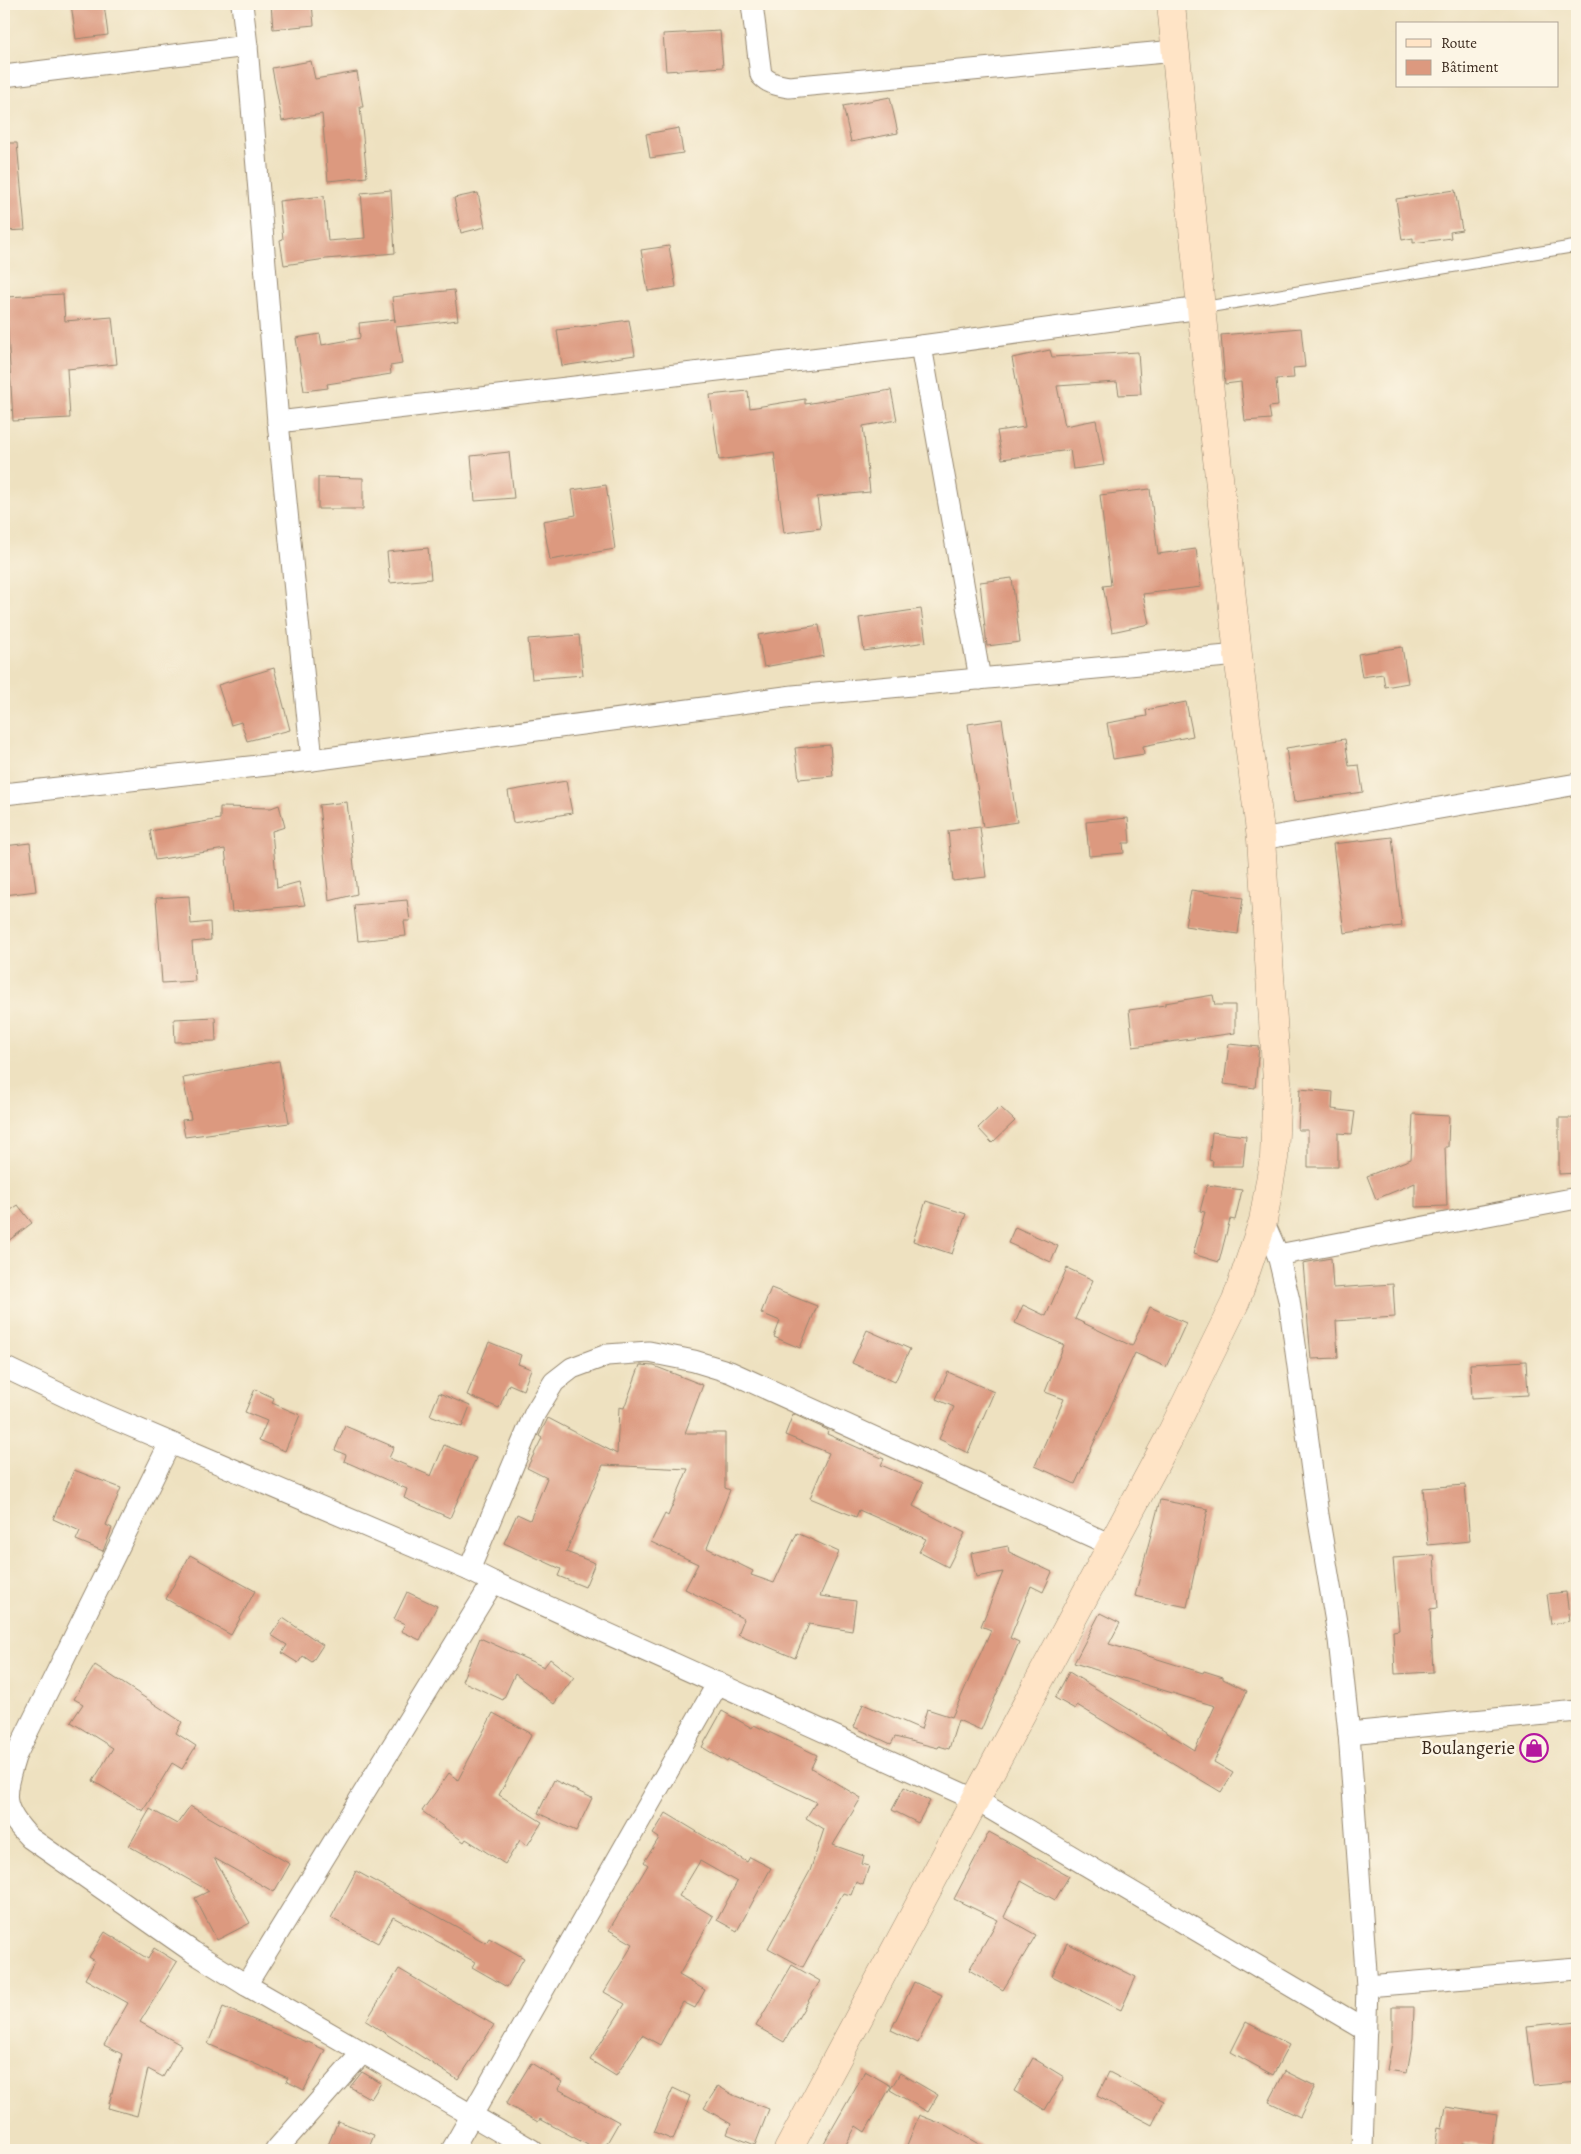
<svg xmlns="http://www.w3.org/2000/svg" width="1581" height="2154" viewBox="0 0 1581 2154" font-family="Alegreya,serif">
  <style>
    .building { fill: #dc997f }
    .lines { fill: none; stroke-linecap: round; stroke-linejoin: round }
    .lane-casing { stroke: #94866f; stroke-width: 13 }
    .street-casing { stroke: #94866f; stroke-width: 23 }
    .secondary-casing { stroke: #94866f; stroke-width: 29 }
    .lane { stroke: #fff; stroke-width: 11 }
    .street { stroke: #fff; stroke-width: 21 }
    .secondary { stroke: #ffe4c6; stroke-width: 28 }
    .labels { text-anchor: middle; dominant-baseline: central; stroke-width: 5; stroke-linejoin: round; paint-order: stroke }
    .poi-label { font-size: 19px; fill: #3b2a1e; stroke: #fcf5e5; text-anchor: end }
  </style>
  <rect width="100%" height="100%" fill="#fcf5e5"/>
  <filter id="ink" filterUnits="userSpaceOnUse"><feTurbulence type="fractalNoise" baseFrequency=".02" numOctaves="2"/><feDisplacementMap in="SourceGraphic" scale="10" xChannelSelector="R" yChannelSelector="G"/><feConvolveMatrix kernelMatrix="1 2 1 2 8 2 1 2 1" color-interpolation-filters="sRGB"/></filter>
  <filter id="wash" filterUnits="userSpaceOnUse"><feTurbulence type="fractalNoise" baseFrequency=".0096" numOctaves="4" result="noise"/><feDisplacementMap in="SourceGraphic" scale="20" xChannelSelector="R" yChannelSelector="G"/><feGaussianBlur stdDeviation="1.12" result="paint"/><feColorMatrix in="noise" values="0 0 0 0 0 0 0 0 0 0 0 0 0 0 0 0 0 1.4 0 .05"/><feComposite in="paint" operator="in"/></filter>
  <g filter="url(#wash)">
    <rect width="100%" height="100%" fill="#eee1c0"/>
    <g id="blocks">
      <g class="building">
        <path d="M 71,4 L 104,4 L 108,35 L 76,39 Z"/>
        <path d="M 271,4 L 312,4 L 314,25 L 273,29 Z"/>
        <path d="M 720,31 L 723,67 L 666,71 L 663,34 Z"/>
        <path d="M 311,61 L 315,79 L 357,72 L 363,107 L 360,107 L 367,177 L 328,181 L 322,114 L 282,121 L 272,68 Z"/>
        <path d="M 890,97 L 898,133 L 851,142 L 843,106 Z"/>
        <path d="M 679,128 L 683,153 L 650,158 L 646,134 Z"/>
        <path d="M 4,143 L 17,143 L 25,230 L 4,231 Z"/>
        <path d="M 391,190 L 395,253 L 326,259 L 284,265 L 280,240 L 283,239 L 279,201 L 324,196 L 328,241 L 365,238 L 361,193 Z"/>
        <path d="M 1455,190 L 1462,230 L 1450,232 L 1451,238 L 1413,243 L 1413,238 L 1402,240 L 1396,199 Z"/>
        <path d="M 478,193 L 485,227 L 461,233 L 454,198 Z"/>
        <path d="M 669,246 L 676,287 L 648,291 L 641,250 Z"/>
        <path d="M 454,290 L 458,320 L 396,327 L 402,364 L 390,366 L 391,374 L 327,384 L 328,388 L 304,391 L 296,338 L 320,334 L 322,345 L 360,338 L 359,323 L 395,319 L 395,322 L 392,297 Z"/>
        <path d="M 63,294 L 65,321 L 112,317 L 117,364 L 67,369 L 70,418 L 13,421 L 6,297 Z"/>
        <path d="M 629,320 L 635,355 L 562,366 L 557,330 Z"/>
        <path d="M 1301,328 L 1305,367 L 1293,368 L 1294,378 L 1276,379 L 1278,406 L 1269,407 L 1271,419 L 1245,421 L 1241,382 L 1225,384 L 1221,335 Z"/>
        <path d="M 1050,350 L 1052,357 L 1138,352 L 1141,394 L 1119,395 L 1117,382 L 1057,386 L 1065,426 L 1096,420 L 1104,465 L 1073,469 L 1070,450 L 1002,459 L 997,431 L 1025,427 L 1012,358 Z"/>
        <path d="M 891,390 L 897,420 L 863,426 L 870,492 L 817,497 L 821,528 L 784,533 L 774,452 L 719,460 L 710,395 L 748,391 L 750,408 L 805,399 L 805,404 Z"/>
        <path d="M 509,452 L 514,498 L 475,501 L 471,456 Z"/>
        <path d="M 318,477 L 363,478 L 363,509 L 318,509 Z"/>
        <path d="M 606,485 L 615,549 L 550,560 L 543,521 L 576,515 L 572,490 Z"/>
        <path d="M 1150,489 L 1158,554 L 1196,549 L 1201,587 L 1143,594 L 1149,624 L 1112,632 L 1103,586 L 1111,585 L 1100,495 Z"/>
        <path d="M 428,548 L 431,579 L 390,583 L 387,552 Z"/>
        <path d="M 1012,578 L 1020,642 L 987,646 L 980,582 Z"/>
        <path d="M 921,609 L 926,642 L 864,651 L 859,618 Z"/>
        <path d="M 819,625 L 824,656 L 764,667 L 758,635 Z"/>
        <path d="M 579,635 L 583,675 L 532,679 L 528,639 Z"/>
        <path d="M 1402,647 L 1408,683 L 1385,687 L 1383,674 L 1362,677 L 1358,654 Z"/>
        <path d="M 274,668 L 290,730 L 247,741 L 241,722 L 231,725 L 218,685 Z"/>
        <path d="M 1186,702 L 1193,736 L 1143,746 L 1144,754 L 1113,759 L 1107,723 L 1147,716 L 1146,710 Z"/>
        <path d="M 1002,719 L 1017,822 L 983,827 L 968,724 Z"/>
        <path d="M 1345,739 L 1349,766 L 1359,765 L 1363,792 L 1294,802 L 1286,748 Z"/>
        <path d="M 830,745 L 833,776 L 799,779 L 795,748 Z"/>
        <path d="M 566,781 L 572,813 L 513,823 L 508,791 Z"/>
        <path d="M 347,802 L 357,894 L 329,901 L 319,805 Z"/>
        <path d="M 279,805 L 285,827 L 272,831 L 277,888 L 299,882 L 305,905 L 232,912 L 225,849 L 155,860 L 150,831 L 220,819 L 220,807 L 271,808 Z"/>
        <path d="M 1128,818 L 1130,843 L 1123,843 L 1124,853 L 1089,856 L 1086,822 Z"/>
        <path d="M 980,827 L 986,877 L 953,881 L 948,831 Z"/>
        <path d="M 1392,837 L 1402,926 L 1344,933 L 1333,844 Z"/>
        <path d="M 30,843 L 36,891 L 5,895 L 4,846 Z"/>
        <path d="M 1191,890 L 1243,898 L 1238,934 L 1185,926 Z"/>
        <path d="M 189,896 L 191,924 L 210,922 L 211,940 L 192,942 L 195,981 L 162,983 L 156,898 Z"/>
        <path d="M 407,900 L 410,921 L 404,921 L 406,936 L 358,941 L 354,905 Z"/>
        <path d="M 1213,995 L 1215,1005 L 1235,1005 L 1235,1033 L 1133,1047 L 1129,1010 L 1165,1005 L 1165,1003 Z"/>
        <path d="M 215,1017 L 216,1041 L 175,1042 L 174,1019 Z"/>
        <path d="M 1229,1044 L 1259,1047 L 1255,1088 L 1224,1084 Z"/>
        <path d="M 279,1061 L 289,1123 L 185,1137 L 182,1120 L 191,1119 L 183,1078 Z"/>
        <path d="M 1300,1089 L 1333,1092 L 1332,1109 L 1355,1112 L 1352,1134 L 1338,1133 L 1338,1167 L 1308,1167 L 1308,1130 L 1298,1130 Z"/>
        <path d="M 1000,1107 L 1015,1121 L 992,1143 L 978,1128 Z"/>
        <path d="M 1413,1114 L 1449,1116 L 1448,1147 L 1445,1147 L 1447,1206 L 1415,1207 L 1415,1183 L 1376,1199 L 1367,1176 L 1411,1159 Z"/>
        <path d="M 1559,1118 L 1577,1118 L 1577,1173 L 1559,1174 Z"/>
        <path d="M 1212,1132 L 1246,1136 L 1243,1166 L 1212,1166 L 1213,1161 L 1209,1160 Z"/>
        <path d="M 1207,1185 L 1242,1190 L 1235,1220 L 1230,1219 L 1219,1262 L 1193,1254 L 1205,1212 L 1200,1211 Z"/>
        <path d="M 926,1201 L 966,1214 L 952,1254 L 913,1241 Z"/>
        <path d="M 18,1205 L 32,1223 L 4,1244 L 4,1215 Z"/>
        <path d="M 1015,1227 L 1058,1246 L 1051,1262 L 1008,1243 Z"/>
        <path d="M 1331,1258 L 1333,1288 L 1393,1284 L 1395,1317 L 1336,1321 L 1338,1358 L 1311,1359 L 1303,1263 Z"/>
        <path d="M 1067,1268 L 1093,1280 L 1075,1319 L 1132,1346 L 1150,1307 L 1186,1323 L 1166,1367 L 1135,1353 L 1075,1484 L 1035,1466 L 1064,1399 L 1045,1392 L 1064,1345 L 1015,1323 L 1023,1305 L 1046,1316 Z"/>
        <path d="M 771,1288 L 817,1306 L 800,1348 L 774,1337 L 780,1321 L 761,1313 Z"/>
        <path d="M 867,1330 L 910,1349 L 895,1382 L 852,1363 Z"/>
        <path d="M 489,1342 L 521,1355 L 518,1364 L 531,1369 L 523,1390 L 509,1384 L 499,1408 L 467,1395 Z"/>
        <path d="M 1526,1361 L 1528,1395 L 1472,1398 L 1470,1364 Z"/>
        <path d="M 640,1365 L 654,1366 L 703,1385 L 685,1433 L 725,1433 L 725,1488 L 730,1490 L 707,1548 L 753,1571 L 751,1575 L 774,1583 L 797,1533 L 839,1552 L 820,1596 L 856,1601 L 852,1631 L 809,1624 L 795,1658 L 738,1634 L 744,1619 L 685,1589 L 698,1564 L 651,1542 L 665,1514 L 668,1516 L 688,1469 L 603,1465 L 566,1552 L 595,1563 L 585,1587 L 558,1576 L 561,1569 L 504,1543 L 517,1514 L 530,1520 L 547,1478 L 527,1468 L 542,1438 L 539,1436 L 548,1418 L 617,1454 L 619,1407 L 624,1408 Z"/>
        <path d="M 948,1372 L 994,1392 L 968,1453 L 939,1439 L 954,1407 L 936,1399 Z"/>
        <path d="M 255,1389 L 274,1398 L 272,1403 L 300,1415 L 285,1451 L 259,1440 L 267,1421 L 245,1412 Z"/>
        <path d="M 439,1393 L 470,1406 L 462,1427 L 430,1415 Z"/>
        <path d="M 793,1414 L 828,1430 L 827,1434 L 884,1459 L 881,1465 L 923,1483 L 913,1506 L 965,1533 L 948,1567 L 919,1552 L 926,1539 L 859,1510 L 856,1517 L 810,1498 L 829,1453 L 785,1435 Z"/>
        <path d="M 345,1426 L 394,1447 L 389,1458 L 431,1476 L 444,1445 L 476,1458 L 450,1518 L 404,1498 L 407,1489 L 344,1461 L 346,1455 L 335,1450 Z"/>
        <path d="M 74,1470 L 121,1488 L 106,1525 L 112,1528 L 103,1551 L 76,1540 L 80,1531 L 53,1519 Z"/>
        <path d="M 1465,1485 L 1470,1541 L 1428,1545 L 1423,1488 Z"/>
        <path d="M 1160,1500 L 1208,1509 L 1187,1607 L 1135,1596 Z"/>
        <path d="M 1008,1546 L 1009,1552 L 1052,1572 L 1043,1592 L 1031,1586 L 1010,1638 L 1019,1642 L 981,1730 L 958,1720 L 949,1749 L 939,1746 L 938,1748 L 895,1737 L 891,1744 L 854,1727 L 863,1704 L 921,1729 L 927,1709 L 952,1717 L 991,1630 L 981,1626 L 1003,1572 L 976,1577 L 971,1553 Z"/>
        <path d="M 190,1555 L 255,1591 L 231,1635 L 166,1599 Z"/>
        <path d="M 1434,1555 L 1438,1608 L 1430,1609 L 1433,1672 L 1395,1674 L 1393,1631 L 1399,1630 L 1393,1558 Z"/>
        <path d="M 407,1592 L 437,1606 L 420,1640 L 401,1631 L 405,1624 L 394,1619 Z"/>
        <path d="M 1566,1592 L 1570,1621 L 1551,1624 L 1547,1594 Z"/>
        <path d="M 1100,1613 L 1120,1623 L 1109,1644 L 1203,1673 L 1204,1671 L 1223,1677 L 1223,1679 L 1247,1691 L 1214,1762 L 1233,1773 L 1221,1792 L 1077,1705 L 1075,1709 L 1055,1698 L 1069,1672 L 1195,1750 L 1215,1706 L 1074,1663 Z"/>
        <path d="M 283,1618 L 323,1645 L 312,1662 L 303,1656 L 298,1663 L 282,1653 L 287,1645 L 271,1635 Z"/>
        <path d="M 480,1638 L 544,1667 L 550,1659 L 574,1677 L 554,1704 L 515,1674 L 503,1700 L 462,1681 Z"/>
        <path d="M 95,1665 L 182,1722 L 176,1733 L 196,1746 L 182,1769 L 172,1763 L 143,1811 L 93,1781 L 113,1748 L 71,1722 L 83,1704 L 74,1699 Z"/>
        <path d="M 722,1711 L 752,1728 L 754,1725 L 817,1755 L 811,1768 L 861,1798 L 833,1845 L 864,1856 L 862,1864 L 869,1866 L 863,1885 L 856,1882 L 851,1895 L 843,1893 L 803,1967 L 768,1948 L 810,1871 L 824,1829 L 806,1818 L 816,1802 L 728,1760 L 727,1762 L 702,1747 Z"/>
        <path d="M 493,1713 L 532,1734 L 499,1795 L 542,1822 L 527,1846 L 520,1840 L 505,1864 L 466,1839 L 464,1842 L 422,1811 L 449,1773 L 458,1780 Z"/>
        <path d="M 554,1780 L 592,1798 L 576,1831 L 538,1813 Z"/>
        <path d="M 904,1787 L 930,1801 L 918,1823 L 892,1810 Z"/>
        <path d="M 190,1806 L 290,1864 L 274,1892 L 214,1858 L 250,1923 L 217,1940 L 195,1898 L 209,1891 L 129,1846 L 150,1809 L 177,1824 Z"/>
        <path d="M 666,1813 L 747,1862 L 750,1857 L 771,1868 L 737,1931 L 717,1920 L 737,1882 L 700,1861 L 679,1896 L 713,1916 L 679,1975 L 705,1990 L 695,2008 L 683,2002 L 660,2045 L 642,2035 L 616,2076 L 590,2060 L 625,2004 L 604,1992 L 633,1944 L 609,1930 L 648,1865 L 644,1862 L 659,1838 L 653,1834 Z"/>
        <path d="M 989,1832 L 1069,1876 L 1055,1900 L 1021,1881 L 1004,1917 L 1036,1935 L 1003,1990 L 969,1970 L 998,1920 L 954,1899 Z"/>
        <path d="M 356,1871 L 486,1943 L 489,1938 L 524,1958 L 507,1987 L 472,1967 L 475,1962 L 393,1917 L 378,1943 L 331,1918 Z"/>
        <path d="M 105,1932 L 148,1959 L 154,1948 L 177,1962 L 140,2022 L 181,2045 L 163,2077 L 148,2069 L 137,2116 L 108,2108 L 122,2054 L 104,2045 L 128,2003 L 85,1979 L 95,1961 L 89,1957 Z"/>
        <path d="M 1067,1943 L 1136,1977 L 1121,2010 L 1052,1976 Z"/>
        <path d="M 792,1965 L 820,1981 L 784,2042 L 756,2026 Z"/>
        <path d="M 399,1969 L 494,2025 L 458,2080 L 366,2021 Z"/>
        <path d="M 914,1982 L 942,1995 L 918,2043 L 891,2030 Z"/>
        <path d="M 223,2007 L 306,2042 L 306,2041 L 325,2050 L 304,2090 L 286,2081 L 288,2078 L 208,2044 Z"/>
        <path d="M 1392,2007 L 1414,2007 L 1413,2038 L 1407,2073 L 1387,2070 L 1392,2043 Z"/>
        <path d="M 1577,2021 L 1577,2082 L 1534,2086 L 1527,2026 Z"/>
        <path d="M 1246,2022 L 1289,2045 L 1273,2075 L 1231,2052 Z"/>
        <path d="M 1033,2058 L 1064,2077 L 1045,2110 L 1014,2091 Z"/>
        <path d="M 531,2063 L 562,2082 L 558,2089 L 619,2122 L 603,2150 L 597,2150 L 540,2119 L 538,2122 L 506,2104 Z"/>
        <path d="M 865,2071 L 891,2086 L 865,2132 L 856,2126 L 843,2150 L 820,2150 Z"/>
        <path d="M 1285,2071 L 1315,2086 L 1300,2117 L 1269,2102 Z"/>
        <path d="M 362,2072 L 381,2083 L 371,2099 L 350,2087 Z"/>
        <path d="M 1109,2072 L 1164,2101 L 1152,2125 L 1097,2096 Z"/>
        <path d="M 900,2073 L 938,2095 L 928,2112 L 890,2090 Z"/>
        <path d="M 718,2086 L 733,2095 L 769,2109 L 755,2145 L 727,2134 L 731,2124 L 704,2108 Z"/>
        <path d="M 673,2088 L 690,2096 L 673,2140 L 654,2132 Z"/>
        <path d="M 1446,2107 L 1497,2115 L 1492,2147 L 1464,2143 L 1463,2150 L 1435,2148 L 1438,2128 L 1442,2129 Z"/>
        <path d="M 919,2115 L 947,2126 L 989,2150 L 905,2150 Z"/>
        <path d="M 338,2121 L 374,2135 L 368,2150 L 326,2150 Z"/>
      </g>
    </g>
  </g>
  <g filter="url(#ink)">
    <use href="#blocks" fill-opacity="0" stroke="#94866f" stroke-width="1"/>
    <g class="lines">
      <defs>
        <path id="lane" d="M 1201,308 L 1577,246"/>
        <g id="street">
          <path d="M 242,4 L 247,46 L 278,422 L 312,760"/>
          <path d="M 752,4 L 761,75 C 769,84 778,85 789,87 L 1175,51"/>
          <path d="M 4,76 L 247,46"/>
          <path d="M 921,346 L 980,679"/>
          <path d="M 278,422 L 921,346 L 1201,308"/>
          <path d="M 4,794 L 312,760 L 793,696 L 1238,655"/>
          <path d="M 1261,839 L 1577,784"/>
          <path d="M 1263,1221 L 1278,1255 L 1289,1300 L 1318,1515 L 1339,1640 L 1349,1733 L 1367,1986 L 1362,2150"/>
          <path d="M 1278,1255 L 1577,1198"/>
          <path d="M 4,1367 L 98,1412 L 469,1570 L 493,1582 L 976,1800 L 1366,2030"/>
          <path d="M 170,1443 L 15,1757 C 3,1796 0,1807 30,1838 L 193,1952 L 246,1985 L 532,2150"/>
          <path d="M 469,1570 L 535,1413 L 554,1382 L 572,1368 L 607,1355 L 649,1352 L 694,1361 L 730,1372 L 1111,1545"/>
          <path d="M 1349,1733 L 1577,1711"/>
          <path d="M 246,1985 L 493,1582"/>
          <path d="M 1367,1986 L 1577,1969"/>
          <path d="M 276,2150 L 362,2053"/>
          <path d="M 452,2150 L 718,1683"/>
        </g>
        <path id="secondary" d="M 788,2150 L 1168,1440 L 1236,1301 L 1263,1221 L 1274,1158 L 1277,1081 L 1261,839 L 1238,655 L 1201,308 L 1171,4"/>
      </defs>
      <use href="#lane" class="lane-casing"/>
      <use href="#street" class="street-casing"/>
      <use href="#secondary" class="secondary-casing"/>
      <use href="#lane" class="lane"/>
      <use href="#street" class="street"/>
      <use href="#secondary" class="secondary"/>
    </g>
  </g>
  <defs>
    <symbol id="shop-ring" viewBox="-11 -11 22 22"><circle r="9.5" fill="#fcf5e5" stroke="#b5179e" stroke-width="1.5"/><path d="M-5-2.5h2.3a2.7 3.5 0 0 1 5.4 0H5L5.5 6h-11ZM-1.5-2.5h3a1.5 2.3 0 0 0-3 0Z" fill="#b5179e"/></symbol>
  </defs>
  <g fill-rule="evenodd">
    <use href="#shop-ring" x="1518" y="1732" width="32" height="32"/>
  </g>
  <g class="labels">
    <g class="poi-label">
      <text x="1515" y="1748">Boulangerie</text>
    </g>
  </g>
  <rect width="1581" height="2154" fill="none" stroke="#fcf5e5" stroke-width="20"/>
  <rect x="1396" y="22" width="162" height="65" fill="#fcf5e5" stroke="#afa495"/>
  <rect x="1406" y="39" width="25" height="8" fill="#ffe4c6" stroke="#afa495"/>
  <text x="1441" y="48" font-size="15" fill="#3b2a1e">Route</text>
  <rect x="1406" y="60" width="25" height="15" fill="#dc997f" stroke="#afa495"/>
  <text x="1441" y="72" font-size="15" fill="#3b2a1e">Bâtiment</text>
</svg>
